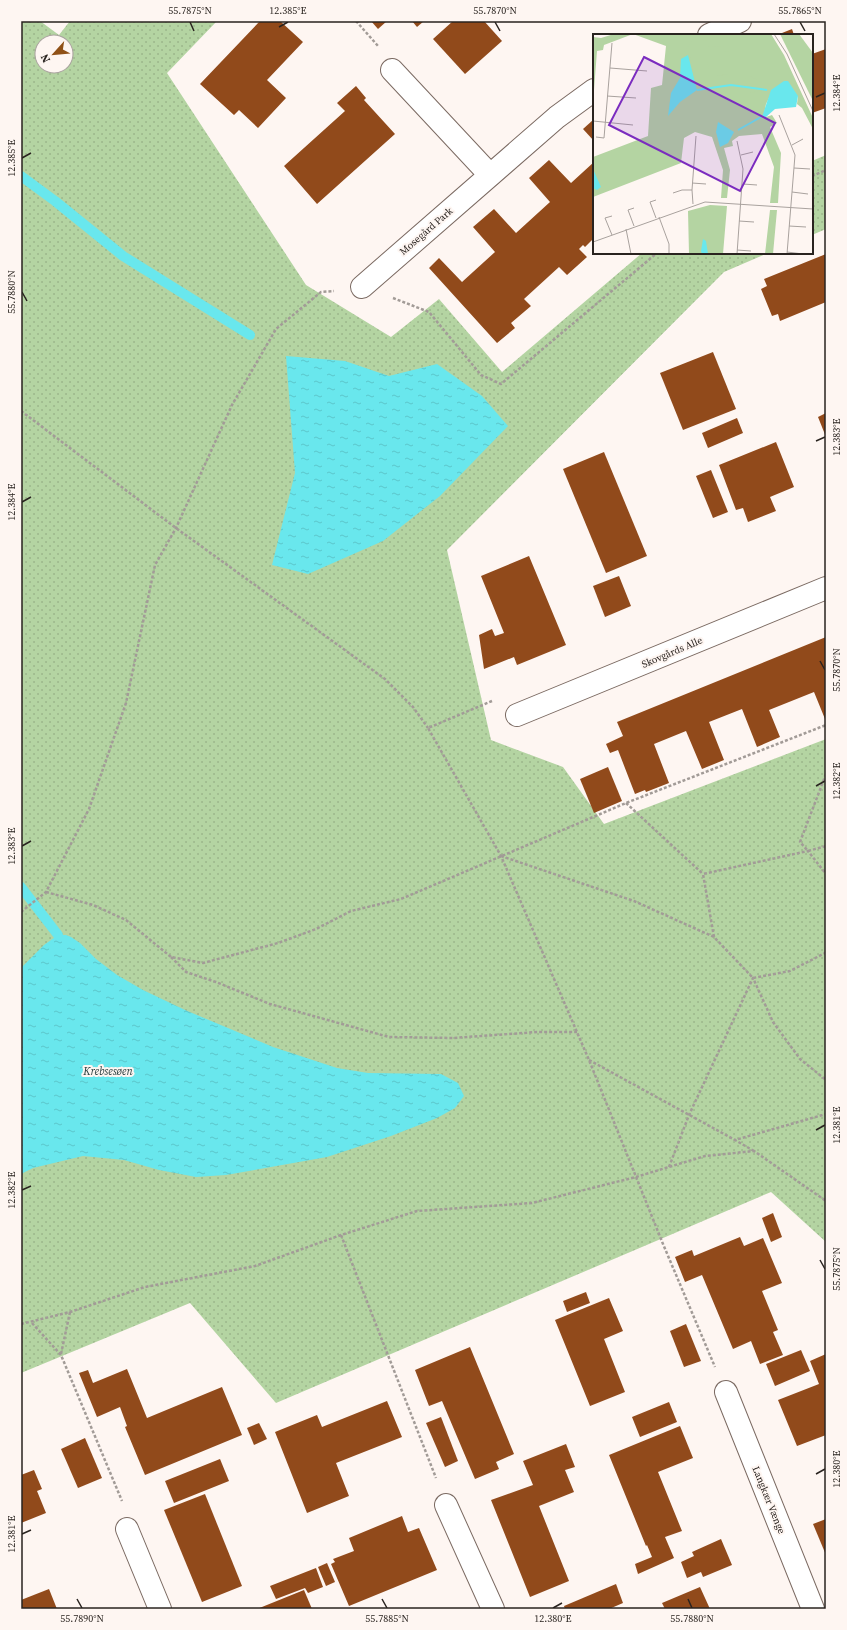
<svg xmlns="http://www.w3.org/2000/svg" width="847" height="1630" viewBox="0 0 847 1630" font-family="'Source Serif 4',serif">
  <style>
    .grass { fill: url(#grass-dots); fill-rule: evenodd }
    .water { fill: url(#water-ripples) }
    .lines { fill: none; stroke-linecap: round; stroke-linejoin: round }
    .stream { stroke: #69e7ed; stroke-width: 10 }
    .building { fill: #914a1b }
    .minor-casing { stroke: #7b6a62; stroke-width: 24 }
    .path { stroke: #a29b97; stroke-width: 2.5; stroke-dasharray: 3 2; stroke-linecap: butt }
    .minor { stroke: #fff; stroke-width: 22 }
    .ticks { fill: none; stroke: #29231f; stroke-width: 1.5 }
    .labels { text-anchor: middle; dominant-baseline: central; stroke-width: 4; stroke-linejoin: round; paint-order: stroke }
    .street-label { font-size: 10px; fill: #29231f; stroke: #fef6f2 }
    .water-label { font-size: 11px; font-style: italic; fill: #1e3435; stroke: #fef6f2 }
    .inset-river { fill: none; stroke: #69e7ed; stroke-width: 2 }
    .inset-road { fill: none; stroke: #a9a29e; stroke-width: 1 }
    .view { fill: #7b2cbf; fill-opacity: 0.15; stroke: #7b2cbf; stroke-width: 2 }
    .inset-edge { fill: none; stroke: #29231f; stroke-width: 2 }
    .neatline { fill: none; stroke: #29231f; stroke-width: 1.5 }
    .ticks-label { font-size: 10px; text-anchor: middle; fill: #29231f }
  </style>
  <defs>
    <pattern id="grass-dots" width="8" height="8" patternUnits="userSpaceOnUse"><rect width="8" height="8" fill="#b4d4a2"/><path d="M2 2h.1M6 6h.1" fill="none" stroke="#9bb68b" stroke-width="1.8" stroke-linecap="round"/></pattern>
    <pattern id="water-ripples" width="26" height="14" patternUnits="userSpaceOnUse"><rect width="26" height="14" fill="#69e7ed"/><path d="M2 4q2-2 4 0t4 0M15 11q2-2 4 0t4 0" fill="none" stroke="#5bc6cb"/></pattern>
  </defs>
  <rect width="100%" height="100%" fill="#fef6f2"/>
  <g class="grass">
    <path d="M 21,21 L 40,21 L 59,35 L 70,21 L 217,21 L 167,73 L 306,285 L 391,337 L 439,299 L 502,372 L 642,253 L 768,253 L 724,272 L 447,550 L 491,740 L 563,767 L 604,824 L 826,739 L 826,1242 L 771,1192 L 276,1403 L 190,1303 L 21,1373 ZM 42,42 L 66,42 L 66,66 L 42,66 Z"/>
    <path d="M 826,155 L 826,229 L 812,235 L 812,161 Z"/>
  </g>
  <g class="water">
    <path d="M 286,356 L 345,361 L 389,376 L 437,364 L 482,396 L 508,426 L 440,496 L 383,541 L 308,574 L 272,565 L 295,473 Z"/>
    <path d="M 58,935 L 66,935 L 71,937 L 80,943 L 96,959 L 117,975 L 143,990 L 185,1010 L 273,1047 L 337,1068 L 368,1073 L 441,1074 L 458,1083 L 464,1096 L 455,1108 L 437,1118 L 391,1136 L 327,1157 L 226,1175 L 196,1177 L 159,1170 L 124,1160 L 83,1156 L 33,1168 L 21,1174 L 21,968 L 44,945 Z"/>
  </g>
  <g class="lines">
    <g class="stream">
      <path d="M 21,176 L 55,201 L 123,256 L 250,335"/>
      <path d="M 21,887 L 58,935"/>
    </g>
  </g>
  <g class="building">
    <path d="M 260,21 L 280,21 L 303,42 L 267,80 L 286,98 L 258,128 L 239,110 L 234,115 L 200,84 Z"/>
    <path d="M 371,21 L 387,21 L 378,29 Z"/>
    <path d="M 412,21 L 424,21 L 417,27 Z"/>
    <path d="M 453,21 L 484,21 L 502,41 L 465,74 L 433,39 Z"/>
    <path d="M 792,29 L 794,35 L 777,35 Z"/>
    <path d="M 826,49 L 826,108 L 812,113 L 812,54 Z"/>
    <path d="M 356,86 L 366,98 L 364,100 L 395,134 L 317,204 L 284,166 L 345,111 L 337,103 Z"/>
    <path d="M 593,120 L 594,121 L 594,141 L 583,129 Z"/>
    <path d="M 549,160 L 571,183 L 594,162 L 594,238 L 585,247 L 583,245 L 579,249 L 587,257 L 567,275 L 559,267 L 524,299 L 531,306 L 511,323 L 515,328 L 497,343 L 429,268 L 439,258 L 462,282 L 495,252 L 473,227 L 494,209 L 516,233 L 550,202 L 529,178 Z"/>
    <path d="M 826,254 L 826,302 L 780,321 L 778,314 L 772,316 L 761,289 L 767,286 L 764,279 Z"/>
    <path d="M 713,352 L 736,409 L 683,430 L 660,373 Z"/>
    <path d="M 826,413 L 826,437 L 818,417 Z"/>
    <path d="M 737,418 L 743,433 L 708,448 L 702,433 Z"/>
    <path d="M 776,442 L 794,487 L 770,497 L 776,511 L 748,522 L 743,508 L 736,510 L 719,465 Z"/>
    <path d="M 604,452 L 647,556 L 606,573 L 563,469 Z"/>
    <path d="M 711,470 L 728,512 L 713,518 L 696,476 Z"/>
    <path d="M 529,556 L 566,645 L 517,665 L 514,657 L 484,669 L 479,635 L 492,629 L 495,636 L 504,633 L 481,576 Z"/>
    <path d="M 619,576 L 631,606 L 605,617 L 593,586 Z"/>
    <path d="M 826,637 L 826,719 L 825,719 L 814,692 L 769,710 L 780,737 L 757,747 L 742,709 L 709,722 L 724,760 L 702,769 L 686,731 L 654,744 L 669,783 L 646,792 L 645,790 L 635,794 L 618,750 L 610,753 L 606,744 L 623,736 L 617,722 Z"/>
    <path d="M 608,767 L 622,801 L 594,813 L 580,779 Z"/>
    <path d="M 773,1213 L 782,1237 L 771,1242 L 762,1218 Z"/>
    <path d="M 740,1237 L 744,1246 L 763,1238 L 782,1283 L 762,1291 L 778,1330 L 773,1332 L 783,1355 L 760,1364 L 751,1341 L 733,1349 L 702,1275 L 685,1282 L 675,1257 L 692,1250 L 694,1256 Z"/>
    <path d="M 586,1292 L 590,1303 L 567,1312 L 563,1301 Z"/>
    <path d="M 609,1298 L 623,1331 L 604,1339 L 625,1392 L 590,1406 L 555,1320 Z"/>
    <path d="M 686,1324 L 701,1361 L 684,1367 L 670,1331 Z"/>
    <path d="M 470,1347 L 514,1454 L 496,1462 L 499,1469 L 475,1479 L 442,1401 L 429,1406 L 415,1370 Z"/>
    <path d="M 801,1350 L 810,1371 L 775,1386 L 766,1364 Z"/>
    <path d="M 826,1354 L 826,1435 L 797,1446 L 778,1400 L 819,1384 L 810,1361 Z"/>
    <path d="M 127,1369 L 147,1418 L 222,1387 L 242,1435 L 145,1475 L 125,1427 L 127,1426 L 120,1407 L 97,1417 L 79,1373 L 88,1370 L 93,1383 Z"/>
    <path d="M 387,1401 L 402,1437 L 336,1463 L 349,1496 L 307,1513 L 275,1432 L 317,1415 L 322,1427 Z"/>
    <path d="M 669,1402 L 677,1422 L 640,1437 L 632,1417 Z"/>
    <path d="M 441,1417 L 458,1461 L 445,1467 L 426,1423 Z"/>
    <path d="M 259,1423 L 267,1439 L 254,1445 L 247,1428 Z"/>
    <path d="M 680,1426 L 693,1458 L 658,1472 L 682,1531 L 665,1537 L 674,1558 L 638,1574 L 635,1564 L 652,1557 L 647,1545 L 646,1546 L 609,1455 Z"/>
    <path d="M 85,1438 L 102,1478 L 78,1488 L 61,1449 Z"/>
    <path d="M 566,1444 L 575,1467 L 565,1470 L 574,1492 L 539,1506 L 569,1581 L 530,1597 L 491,1500 L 533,1485 L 523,1461 Z"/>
    <path d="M 220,1459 L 229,1481 L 174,1503 L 165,1481 Z"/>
    <path d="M 34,1470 L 42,1489 L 37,1491 L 46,1513 L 21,1523 L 21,1475 Z"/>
    <path d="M 205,1494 L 242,1586 L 202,1602 L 164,1510 Z"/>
    <path d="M 402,1516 L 408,1532 L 419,1528 L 437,1570 L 349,1606 L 331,1564 L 335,1562 L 333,1559 L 354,1551 L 349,1538 Z"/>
    <path d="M 826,1519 L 826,1555 L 813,1524 Z"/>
    <path d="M 721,1539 L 732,1565 L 703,1577 L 701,1572 L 687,1578 L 681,1562 L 694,1556 L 692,1552 Z"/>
    <path d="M 327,1563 L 335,1582 L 326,1586 L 318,1567 Z"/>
    <path d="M 316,1568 L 323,1587 L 308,1593 L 305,1588 L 276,1599 L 270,1586 Z"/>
    <path d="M 616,1584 L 623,1603 L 609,1609 L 565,1609 L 564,1606 Z"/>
    <path d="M 700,1587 L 710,1609 L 665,1609 L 662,1603 Z"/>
    <path d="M 49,1589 L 57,1609 L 21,1609 L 21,1600 Z"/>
    <path d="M 304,1590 L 312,1609 L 257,1609 Z"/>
  </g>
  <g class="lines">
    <defs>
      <g id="minor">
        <path d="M 709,35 L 740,21"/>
        <path d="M 392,70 L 490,175"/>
        <path d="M 362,287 L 557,117 L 594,90"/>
        <path d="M 517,715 L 826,588"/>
        <path d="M 726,1392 L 813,1609"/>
        <path d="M 446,1505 L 493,1609"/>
        <path d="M 127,1529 L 160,1609"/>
      </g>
    </defs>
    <use href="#minor" class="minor-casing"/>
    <g class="path">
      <path d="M 356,21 L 378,46"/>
      <path d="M 812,176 L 826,170"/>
      <path d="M 393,298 L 429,312 L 481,375 L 501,384 L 657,253"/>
      <path d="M 21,411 L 176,528 L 385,679 L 413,707 L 428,728"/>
      <path d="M 492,701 L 428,728 L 501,856 L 589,1060 L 663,1244 L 715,1367"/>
      <path d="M 826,774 L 800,842 L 808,851 L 826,846"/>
      <path d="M 626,803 L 703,874"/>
      <path d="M 501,856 L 634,901 L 714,937 L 753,978 L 790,971 L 825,953 L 826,950"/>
      <path d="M 46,892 L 93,905 L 126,920 L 171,957 L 203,963 L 278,943 L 316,929 L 351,911 L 401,899 L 626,803 L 826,725"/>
      <path d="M 21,912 L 46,892 L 89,809 L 126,703 L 155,565 L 176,528 L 232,405 L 276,329 L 321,292 L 334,291"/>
      <path d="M 714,937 L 703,874 L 808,851 L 826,874"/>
      <path d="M 171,957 L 186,972 L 216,982 L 270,1004 L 389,1037 L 453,1038 L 537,1032 L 577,1032"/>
      <path d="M 589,1060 L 735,1140"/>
      <path d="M 754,1151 L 735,1140 L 826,1114"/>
      <path d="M 669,1167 L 689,1115 L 753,978 L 773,1022 L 800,1059 L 826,1080"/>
      <path d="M 341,1235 L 436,1478"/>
      <path d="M 32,1323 L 61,1355 L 122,1501"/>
      <path d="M 21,1324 L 70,1312 L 145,1287 L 255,1266 L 341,1235 L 417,1211 L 532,1203 L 636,1177 L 705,1156 L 754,1151 L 826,1201"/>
      <path d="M 61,1354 L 70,1312"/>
    </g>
    <use href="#minor" class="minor"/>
  </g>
  <path class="ticks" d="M 190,22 L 194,31M 495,22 L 500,31M 800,22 L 805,31M 279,27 L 288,22M 816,97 L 825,93M 22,158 L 31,153M 22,292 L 27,301M 816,441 L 825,437M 22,502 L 31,497M 820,661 L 825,670M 816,786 L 825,781M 22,846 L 31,841M 816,1130 L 825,1125M 22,1190 L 31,1186M 820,1260 L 825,1269M 816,1474 L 825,1469M 22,1534 L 31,1530M 77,1599 L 82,1608M 382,1599 L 387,1608M 688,1599 L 692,1608M 553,1608 L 562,1603"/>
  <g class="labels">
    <g class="street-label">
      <text transform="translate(426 231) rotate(-41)">Mosegård Park</text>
      <text transform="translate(672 652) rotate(-23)">Skovgårds Alle</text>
      <text transform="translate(769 1500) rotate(68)">Langkær Vænge</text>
    </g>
    <g class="water-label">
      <text x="108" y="1071">Krebsesøen</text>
    </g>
  </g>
  <g transform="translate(593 34)">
    <rect width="220" height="220" fill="#fef6f2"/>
    <path d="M 21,0 L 178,0 L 191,21 L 220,84 L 220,95 L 209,74 L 204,70 L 205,62 L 177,62 L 173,70 L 171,80 L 173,83 L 179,81 L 184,89 L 177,93 L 188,119 L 185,169 L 177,169 L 181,133 L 169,100 L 146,102 L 139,107 L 140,112 L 131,114 L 137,136 L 134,164 L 128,164 L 130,136 L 119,103 L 102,98 L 91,104 L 88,129 L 0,163 L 0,123 L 55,102 L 58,54 L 69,51 L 73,12 L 40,0 L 11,11 L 10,16 L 4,17 L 0,69 L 0,3 L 8,4 ZM 117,171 L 134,172 L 130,220 L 96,220 L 95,177 ZM 177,176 L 184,176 L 180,220 L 172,220 Z" fill="#b4d4a2"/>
    <path d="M 104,5 L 114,7 L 116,13 L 131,12 L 129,18 L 135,17 L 137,22 L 135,40 L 124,42 L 116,35 L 114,27 L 110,29 L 109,38 L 100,36 L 97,23 L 91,18 L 99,7 ZM 155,41 L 166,47 L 170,56 L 157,59 L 152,45 Z" fill="#b4d4a2"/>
    <path d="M 187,0 L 206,0 L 220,19 L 220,67 Z" fill="#b4d4a2"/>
    <path d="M 95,21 L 104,56 L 87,68 L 75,82 L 78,59 L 87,44 L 88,25 ZM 191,47 L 195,47 L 205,62 L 203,73 L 182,75 L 173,83 L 169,83 L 178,56 ZM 125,88 L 141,98 L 135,109 L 127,113 L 123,98 ZM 0,135 L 8,153 L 4,156 L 0,154 ZM 110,205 L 113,207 L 115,220 L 109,220 L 108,217 Z" fill="#69e7ed"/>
    <path class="inset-river" d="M 104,56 L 138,51 L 174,56M 145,96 L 168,83"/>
    <path class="inset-road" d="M 181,0 L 194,20 L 220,77M 17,34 L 54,37M 14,62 L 43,64M 186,81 L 202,121 L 194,220M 0,87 L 40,91M 3,103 L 11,104 L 19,9M 199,111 L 210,105M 148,121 L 160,118M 201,134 L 217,135M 99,149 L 113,150M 150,150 L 164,151M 199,158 L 215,160M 80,159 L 89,156 L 99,156M 100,170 L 99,156 L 103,102M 19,182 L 12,184 L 19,201M 66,183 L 76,210 L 76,220M 63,184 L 57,168 L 63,166M 146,187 L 161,188M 41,192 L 35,176 L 41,174M 196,192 L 213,193M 33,195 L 38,220M 0,208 L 112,168 L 220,175M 144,216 L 158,217M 194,218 L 210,220M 144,220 L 150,135 L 144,107"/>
    <path class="view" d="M 51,23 L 182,89 L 147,157 L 16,91 Z"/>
    <rect width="220" height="220" class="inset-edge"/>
  </g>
  <rect width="847" height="1630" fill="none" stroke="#fef6f2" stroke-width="44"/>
  <g transform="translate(54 54) rotate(243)"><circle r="19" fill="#fef6f2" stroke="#a9a29e"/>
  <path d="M0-3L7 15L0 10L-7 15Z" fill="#905117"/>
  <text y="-6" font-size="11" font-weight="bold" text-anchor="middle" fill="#29231f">N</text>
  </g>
  <rect x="22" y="22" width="803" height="1586" class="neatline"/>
  <g class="ticks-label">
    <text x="190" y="14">55.7875°N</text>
    <text x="288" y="14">12.385°E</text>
    <text x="495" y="14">55.7870°N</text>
    <text x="800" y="14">55.7865°N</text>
    <text transform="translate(836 93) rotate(-90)" y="4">12.384°E</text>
    <text transform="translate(11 158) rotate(-90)" y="4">12.385°E</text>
    <text transform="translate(11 292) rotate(-90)" y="4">55.7880°N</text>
    <text transform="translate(836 437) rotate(-90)" y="4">12.383°E</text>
    <text transform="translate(11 502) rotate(-90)" y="4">12.384°E</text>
    <text transform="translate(836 670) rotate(-90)" y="4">55.7870°N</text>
    <text transform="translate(836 781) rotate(-90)" y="4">12.382°E</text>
    <text transform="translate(11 846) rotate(-90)" y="4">12.383°E</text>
    <text transform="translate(836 1125) rotate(-90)" y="4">12.381°E</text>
    <text transform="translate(11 1190) rotate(-90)" y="4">12.382°E</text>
    <text transform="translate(836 1269) rotate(-90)" y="4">55.7875°N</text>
    <text transform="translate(836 1469) rotate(-90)" y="4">12.380°E</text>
    <text transform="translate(11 1534) rotate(-90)" y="4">12.381°E</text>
    <text x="82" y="1622">55.7890°N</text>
    <text x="387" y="1622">55.7885°N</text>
    <text x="553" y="1622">12.380°E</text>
    <text x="692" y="1622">55.7880°N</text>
  </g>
</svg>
